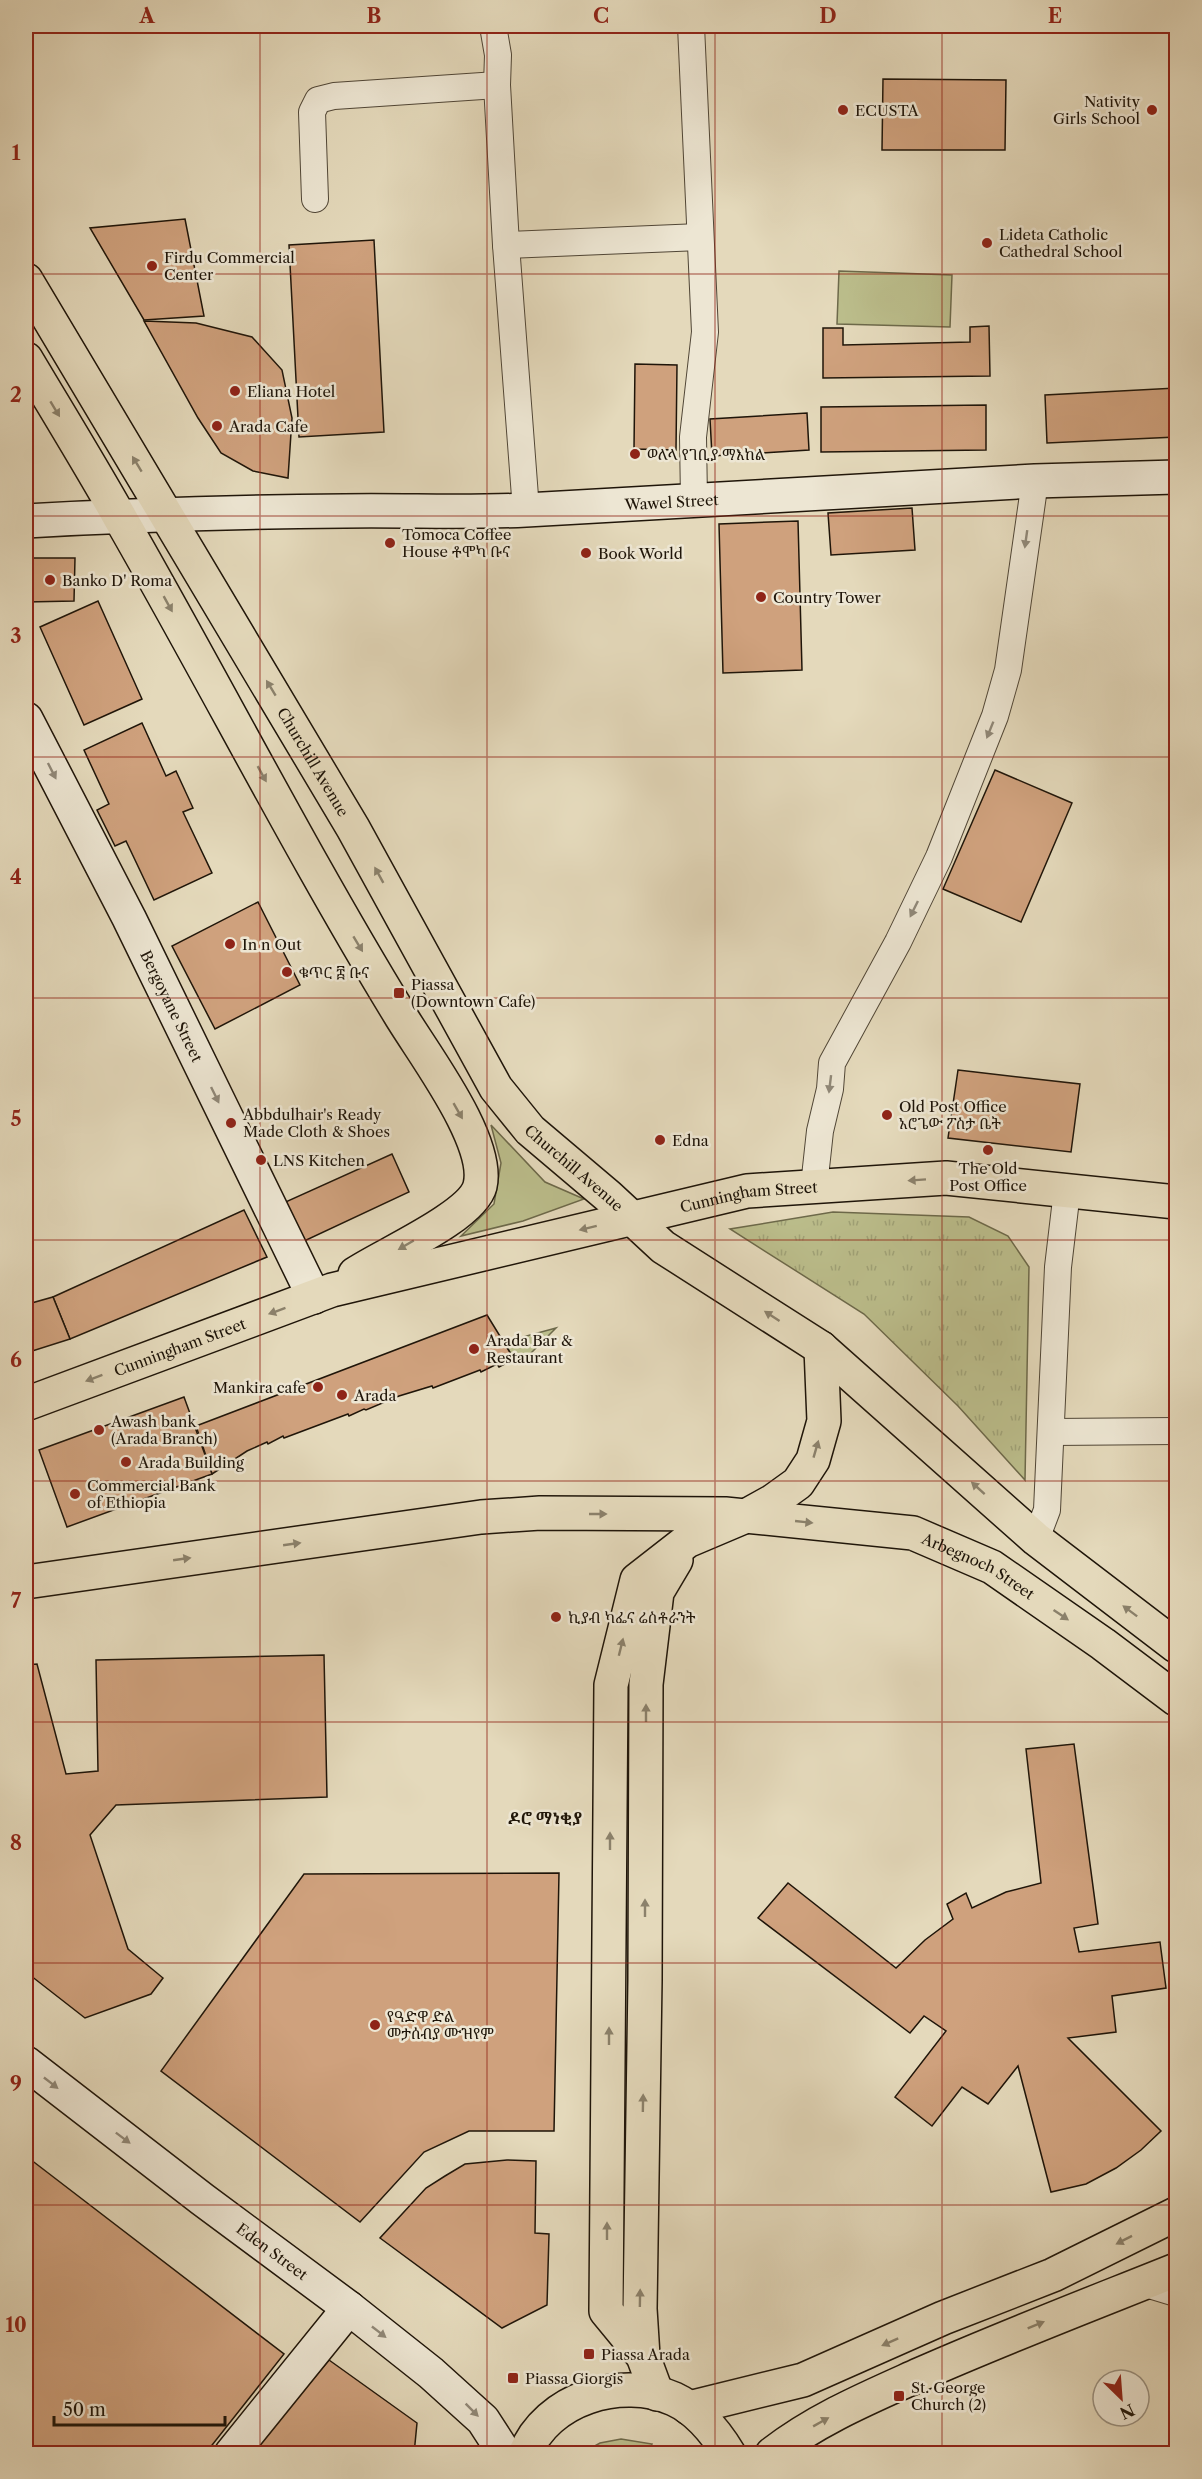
<svg xmlns="http://www.w3.org/2000/svg" width="1202" height="2479" viewBox="0 0 1202 2479" font-family="'Libre Caslon Text','Noto Serif Ethiopic',serif">
  <style>
    .grass { fill: #bbbd8b; stroke: #6d694a; stroke-width: 1.5 }
    .park { fill: url(#park-tufts); stroke: #6d694a; stroke-width: 1.5 }
    .building { fill: #cfa17d; stroke: #1f1509; stroke-width: 1.5 }
    .lines { fill: none; stroke-linecap: round; stroke-linejoin: round }
    .street-casing { stroke: #504636; stroke-width: 28 }
    .secondary-casing { stroke: #1f1509; stroke-width: 36 }
    .primary-casing { stroke: #1f1509; stroke-width: 36 }
    .street { stroke: #ede6d3; stroke-width: 26 }
    .secondary { stroke: #ede6d3; stroke-width: 33 }
    .primary { stroke: #e4d9bb; stroke-width: 33 }
    .oneway { fill: #8b816b }
    .oneway2 { fill: #908878 }
    .grid { fill: none; stroke: #8f2418; stroke-width: 1.5; stroke-opacity: 0.55 }
    .poi-dot { fill: #8f2418; stroke: #ede6d3; stroke-width: 2 }
    .labels { text-anchor: middle; dominant-baseline: central; stroke-width: 5; stroke-linejoin: round; paint-order: stroke }
    .poi-label { font-size: 15px; fill: #1f1509; stroke: #ede6d3; text-anchor: start }
    .street-label { font-size: 15px; fill: #1f1509; stroke: #ede6d3 }
    .neighbourhood-label { font-size: 16px; font-weight: bold; fill: #1f1509; stroke: #ede6d3 }
    .neatline { fill: none; stroke: #8f2418; stroke-width: 2 }
    .grid-label { font-size: 20px; text-anchor: middle; font-weight: bold; fill: #8f2418 }
  </style>
  <defs>
    <pattern id="park-tufts" width="24" height="20" patternUnits="userSpaceOnUse" patternTransform="scale(1.5)"><rect width="24" height="20" fill="#bbbd8b"/><path d="M3 7l-1-3M5 7V3M7 7l1-3M15 17l-1-3M17 17v-4M19 17l1-3" fill="none" stroke="#a0a277"/></pattern>
  </defs>
  <rect width="100%" height="100%" fill="#e4d9bb"/>
  <filter id="stains"><feTurbulence type="fractalNoise" baseFrequency=".00333" numOctaves="4"/><feColorMatrix values="0 0 0 0 .2 0 0 0 0 .09 0 0 0 0 .02 0 0 0 .5 -.17"/></filter>
  <radialGradient id="worn" r=".72"><stop offset=".6" stop-color="#630" stop-opacity="0"/><stop offset="1" stop-color="#630" stop-opacity=".3"/></radialGradient>
  <g class="grass">
    <path d="M 839,271 L 952,275 L 950,327 L 837,324 Z"/>
    <path d="M 491,1125 L 545,1182 L 584,1199 L 523,1221 L 461,1236 L 494,1204 L 501,1163 Z"/>
    <path d="M 556,1328 L 521,1363 L 514,1359 L 504,1342 Z"/>
    <path d="M 621,2439 L 652,2444 L 647,2453 L 582,2453 L 600,2443 Z"/>
  </g>
  <path class="park" d="M 833,1212 L 969,1217 L 1008,1236 L 1029,1267 L 1025,1480 L 958,1406 L 864,1314 L 730,1229 Z"/>
  <g class="building">
    <path d="M 883,79 L 1006,80 L 1005,150 L 882,150 Z"/>
    <path d="M 185,219 L 204,316 L 144,320 L 90,228 Z"/>
    <path d="M 374,240 L 384,432 L 299,437 L 289,245 Z"/>
    <path d="M 144,321 L 196,323 L 252,337 L 282,370 L 292,418 L 288,478 L 253,471 L 221,453 L 198,418 Z"/>
    <path d="M 989,326 L 990,376 L 823,378 L 823,328 L 843,328 L 843,345 L 970,342 L 970,327 Z"/>
    <path d="M 635,364 L 677,365 L 676,450 L 634,449 Z"/>
    <path d="M 1176,388 L 1176,437 L 1047,443 L 1045,395 Z"/>
    <path d="M 986,405 L 986,450 L 821,452 L 821,407 Z"/>
    <path d="M 807,413 L 809,450 L 712,456 L 710,419 Z"/>
    <path d="M 912,508 L 915,550 L 831,555 L 828,513 Z"/>
    <path d="M 798,521 L 802,670 L 723,673 L 719,524 Z"/>
    <path d="M 26,558 L 75,558 L 74,601 L 26,602 Z"/>
    <path d="M 98,601 L 142,699 L 84,725 L 40,627 Z"/>
    <path d="M 142,723 L 166,776 L 176,771 L 193,808 L 183,812 L 212,873 L 154,900 L 126,841 L 115,846 L 97,810 L 109,804 L 84,750 Z"/>
    <path d="M 995,770 L 1072,803 L 1021,922 L 943,889 Z"/>
    <path d="M 258,902 L 300,985 L 215,1029 L 172,946 Z"/>
    <path d="M 958,1070 L 1080,1084 L 1071,1152 L 948,1138 Z"/>
    <path d="M 392,1154 L 409,1192 L 300,1243 L 281,1204 Z"/>
    <path d="M 244,1210 L 267,1257 L 70,1339 L 53,1297 Z"/>
    <path d="M 26,1297 L 28,1304 L 53,1297 L 70,1339 L 26,1353 Z"/>
    <path d="M 487,1315 L 514,1359 L 499,1367 L 497,1364 L 481,1372 L 480,1370 L 433,1388 L 432,1386 L 399,1396 L 366,1410 L 364,1409 L 349,1416 L 348,1414 L 284,1438 L 283,1436 L 268,1444 L 267,1442 L 247,1451 L 212,1474 L 196,1426 Z"/>
    <path d="M 184,1397 L 212,1474 L 67,1527 L 39,1450 Z"/>
    <path d="M 324,1655 L 327,1797 L 116,1805 L 90,1835 L 128,1949 L 163,1978 L 151,1994 L 85,2018 L 26,1972 L 26,1665 L 37,1664 L 66,1774 L 98,1771 L 96,1660 Z"/>
    <path d="M 1074,1744 L 1098,1924 L 1074,1928 L 1079,1952 L 1160,1942 L 1166,1988 L 1112,1996 L 1116,2032 L 1068,2038 L 1161,2131 L 1141,2150 L 1116,2168 L 1086,2184 L 1051,2192 L 1018,2066 L 988,2104 L 962,2087 L 932,2126 L 895,2097 L 946,2031 L 924,2016 L 910,2033 L 758,1918 L 788,1883 L 896,1968 L 925,1940 L 953,1919 L 947,1904 L 966,1893 L 972,1908 L 1006,1892 L 1041,1883 L 1026,1749 Z"/>
    <path d="M 559,1873 L 554,2131 L 469,2131 L 424,2152 L 360,2222 L 161,2071 L 304,1874 Z"/>
    <path d="M 26,2156 L 284,2354 L 205,2454 L 26,2454 Z"/>
    <path d="M 507,2160 L 536,2161 L 535,2233 L 549,2234 L 547,2305 L 502,2328 L 380,2238 L 426,2188 L 445,2176 L 465,2164 Z"/>
    <path d="M 329,2360 L 417,2423 L 414,2454 L 250,2454 Z"/>
  </g>
  <g class="lines">
    <defs>
      <g id="street">
        <path d="M 493,26 L 498,55 L 497,85 L 506,245 L 526,510"/>
        <path d="M 691,26 L 705,332 L 693,437 L 694,500"/>
        <path d="M 315,199 L 312,112 L 318,100 L 334,96 L 497,85"/>
        <path d="M 506,245 L 700,237"/>
        <path d="M 814,1186 L 820,1131 L 830,1089 L 832,1063 L 898,942 L 939,857 L 995,716 L 1008,670 L 1035,481"/>
        <path d="M 1052,1432 L 1176,1431"/>
        <path d="M 1036,1539 L 1047,1510 L 1058,1267 L 1067,1191"/>
        <path d="M 1143,2283 L 1176,2293"/>
      </g>
      <g id="secondary">
        <path id="s1" d="M 26,521 C 132,515 238,512 344,511 C 405,510 465,513 526,510 L 1035,481 L 1176,477"/>
        <path id="s2" d="M 26,719 L 129,918 L 314,1297"/>
        <path id="s3" d="M 26,2063 L 202,2199 L 349,2308 L 431,2373 L 483,2420 L 505,2454"/>
        <path d="M 231,2454 L 349,2308"/>
      </g>
      <g id="primary">
        <path id="s4" d="M 26,280 L 353,828 L 496,1088 L 530,1130 L 608,1196 L 663,1247 L 821,1348 L 1036,1539 L 1176,1646"/>
        <path d="M 26,359 C 57,411 89,463 119,516 C 214,681 300,851 399,1013 C 422,1052 491,1141 480,1186 C 472,1217 383,1255 355,1274"/>
        <path id="s5" d="M 26,1404 L 332,1290 L 747,1191 L 946,1178 L 1176,1202"/>
        <path id="s6" d="M 26,1582 L 481,1517 L 540,1513 L 725,1514 L 913,1533 L 992,1567 L 1103,1644 L 1176,1699"/>
        <path d="M 643,2356 L 640,2309 L 645,1980 L 646,1684 L 657,1592 L 676,1560"/>
        <path d="M 657,2394 L 643,2356 L 606,2311 L 611,1685 L 637,1580 L 687,1541 L 746,1516 L 773,1501 L 798,1483 L 813,1460 L 824,1421 L 821,1348"/>
        <path d="M 689,2408 L 803,2380 L 943,2318 L 1053,2275 L 1176,2214"/>
        <path d="M 525,2454 C 547,2398 621,2376 674,2399 C 698,2410 715,2431 729,2454"/>
        <path d="M 772,2454 C 817,2419 870,2397 921,2374 C 1005,2337 1091,2304 1176,2270"/>
      </g>
    </defs>
    <use href="#street" class="street-casing"/>
    <use href="#secondary" class="secondary-casing"/>
    <use href="#primary" class="primary-casing"/>
    <use href="#street" class="street"/>
    <use href="#secondary" class="secondary"/>
    <use href="#primary" class="primary"/>
  </g>
  <defs><path id="oneway-solid" d="M-6-.8H1V-3.2L6.5 0L1 3.2V.8H-6Z" transform="scale(1.5)"/></defs>
  <g class="oneway">
    <use href="#oneway-solid" transform="translate(55 409) rotate(59)"/>
    <use href="#oneway-solid" transform="translate(137 464) rotate(-121)"/>
    <use href="#oneway-solid" transform="translate(168 604) rotate(61)"/>
    <use href="#oneway-solid" transform="translate(271 688) rotate(-121)"/>
    <use href="#oneway-solid" transform="translate(262 774) rotate(61)"/>
    <use href="#oneway-solid" transform="translate(379 875) rotate(-119)"/>
    <use href="#oneway-solid" transform="translate(358 944) rotate(59)"/>
    <use href="#oneway-solid" transform="translate(458 1111) rotate(60)"/>
    <use href="#oneway-solid" transform="translate(917 1180) rotate(176)"/>
    <use href="#oneway-solid" transform="translate(588 1228) rotate(166)"/>
    <use href="#oneway-solid" transform="translate(406 1245) rotate(150)"/>
    <use href="#oneway-solid" transform="translate(277 1311) rotate(160)"/>
    <use href="#oneway-solid" transform="translate(772 1316) rotate(-147)"/>
    <use href="#oneway-solid" transform="translate(94 1378) rotate(159)"/>
    <use href="#oneway-solid" transform="translate(816 1449) rotate(-74)"/>
    <use href="#oneway-solid" transform="translate(978 1488) rotate(-138)"/>
    <use href="#oneway-solid" transform="translate(598 1514)"/>
    <use href="#oneway-solid" transform="translate(804 1522) rotate(6)"/>
    <use href="#oneway-solid" transform="translate(292 1544) rotate(-8)"/>
    <use href="#oneway-solid" transform="translate(182 1559) rotate(-8)"/>
    <use href="#oneway-solid" transform="translate(1130 1611) rotate(-143)"/>
    <use href="#oneway-solid" transform="translate(1061 1615) rotate(34)"/>
    <use href="#oneway-solid" transform="translate(621 1647) rotate(-76)"/>
    <use href="#oneway-solid" transform="translate(646 1713) rotate(-90)"/>
    <use href="#oneway-solid" transform="translate(610 1841) rotate(-90)"/>
    <use href="#oneway-solid" transform="translate(645 1908) rotate(-90)"/>
    <use href="#oneway-solid" transform="translate(609 2036) rotate(-90)"/>
    <use href="#oneway-solid" transform="translate(643 2103) rotate(-89)"/>
    <use href="#oneway-solid" transform="translate(607 2231) rotate(-90)"/>
    <use href="#oneway-solid" transform="translate(1124 2240) rotate(153)"/>
    <use href="#oneway-solid" transform="translate(640 2298) rotate(-89)"/>
    <use href="#oneway-solid" transform="translate(1036 2325) rotate(-22)"/>
    <use href="#oneway-solid" transform="translate(890 2342) rotate(156)"/>
    <use href="#oneway-solid" transform="translate(821 2422) rotate(-29)"/>
  </g>
  <g class="oneway2">
    <use href="#oneway-solid" transform="translate(1026 539) rotate(98)"/>
    <use href="#oneway-solid" transform="translate(990 730) rotate(112)"/>
    <use href="#oneway-solid" transform="translate(52 771) rotate(63)"/>
    <use href="#oneway-solid" transform="translate(914 909) rotate(116)"/>
    <use href="#oneway-solid" transform="translate(830 1084) rotate(97)"/>
    <use href="#oneway-solid" transform="translate(215 1095) rotate(64)"/>
    <use href="#oneway-solid" transform="translate(51 2083) rotate(38)"/>
    <use href="#oneway-solid" transform="translate(123 2138) rotate(37)"/>
    <use href="#oneway-solid" transform="translate(379 2332) rotate(38)"/>
    <use href="#oneway-solid" transform="translate(472 2410) rotate(45)"/>
  </g>
  <path class="grid" d="M 260,26 L 260,2454M 487,26 L 487,2454M 715,26 L 715,2454M 942,26 L 942,2454M 26,274 L 1176,274M 26,516 L 1176,516M 26,757 L 1176,757M 26,998 L 1176,998M 26,1240 L 1176,1240M 26,1481 L 1176,1481M 26,1722 L 1176,1722M 26,1963 L 1176,1963M 26,2205 L 1176,2205"/>
  <g class="poi-dot">
    <circle cx="843" cy="110" r="6"/>
    <circle cx="1152" cy="110" r="6"/>
    <circle cx="987" cy="243" r="6"/>
    <circle cx="152" cy="266" r="6"/>
    <circle cx="235" cy="391" r="6"/>
    <circle cx="217" cy="426" r="6"/>
    <circle cx="635" cy="454" r="6"/>
    <circle cx="390" cy="543" r="6"/>
    <circle cx="586" cy="553" r="6"/>
    <circle cx="50" cy="580" r="6"/>
    <circle cx="761" cy="597" r="6"/>
    <circle cx="230" cy="944" r="6"/>
    <circle cx="287" cy="972" r="6"/>
    <rect x="393" y="987" width="12" height="12" rx="3"/>
    <circle cx="887" cy="1115" r="6"/>
    <circle cx="231" cy="1123" r="6"/>
    <circle cx="660" cy="1140" r="6"/>
    <circle cx="988" cy="1150" r="6"/>
    <circle cx="261" cy="1160" r="6"/>
    <circle cx="474" cy="1349" r="6"/>
    <circle cx="318" cy="1387" r="6"/>
    <circle cx="342" cy="1395" r="6"/>
    <circle cx="99" cy="1430" r="6"/>
    <circle cx="126" cy="1462" r="6"/>
    <circle cx="75" cy="1494" r="6"/>
    <circle cx="556" cy="1617" r="6"/>
    <circle cx="375" cy="2025" r="6"/>
    <rect x="583" y="2348" width="12" height="12" rx="3"/>
    <rect x="507" y="2372" width="12" height="12" rx="3"/>
    <rect x="893" y="2390" width="12" height="12" rx="3"/>
  </g>
  <g class="labels">
    <g class="poi-label">
      <text x="1140" y="101" text-anchor="end">Nativity<tspan x="1140" dy="17">Girls School</tspan></text>
      <text x="855" y="110">ECUSTA</text>
      <text x="999" y="234">Lideta Catholic<tspan x="999" dy="17">Cathedral School</tspan></text>
      <text x="164" y="257">Firdu Commercial<tspan x="164" dy="17">Center</tspan></text>
      <text x="247" y="391">Eliana Hotel</text>
      <text x="229" y="426">Arada Cafe</text>
      <text x="647" y="454">ወለላ የገቢያ ማእከል</text>
      <text x="402" y="534">Tomoca Coffee<tspan x="402" dy="17">House ቶሞካ ቡና</tspan></text>
      <text x="598" y="553">Book World</text>
      <text x="62" y="580">Banko D' Roma</text>
      <text x="773" y="597">Country Tower</text>
      <text x="242" y="944">In n Out</text>
      <text x="299" y="972">ቁጥር ፰ ቡና</text>
      <text x="411" y="984">Piassa<tspan x="411" dy="17">(Downtown Cafe)</tspan></text>
      <text x="899" y="1106">Old Post Office<tspan x="899" dy="17">አሮጌው ፖስታ ቤት</tspan></text>
      <text x="243" y="1114">Abbdulhair's Ready<tspan x="243" dy="17">Made Cloth &amp; Shoes</tspan></text>
      <text x="672" y="1140">Edna</text>
      <text x="273" y="1160">LNS Kitchen</text>
      <text x="988" y="1168" text-anchor="middle">The Old<tspan x="988" dy="17">Post Office</tspan></text>
      <text x="486" y="1340">Arada Bar &amp;<tspan x="486" dy="17">Restaurant</tspan></text>
      <text x="306" y="1387" text-anchor="end">Mankira cafe</text>
      <text x="354" y="1395">Arada</text>
      <text x="111" y="1421">Awash bank<tspan x="111" dy="17">(Arada Branch)</tspan></text>
      <text x="138" y="1462">Arada Building</text>
      <text x="87" y="1485">Commercial Bank<tspan x="87" dy="17">of Ethiopia</tspan></text>
      <text x="568" y="1617">ኪያብ ካፌና ሬስቶራንት</text>
      <text x="387" y="2016">የዓድዋ ድል<tspan x="387" dy="17">መታሰብያ ሙዝየም</tspan></text>
      <text x="601" y="2354">Piassa Arada</text>
      <text x="525" y="2378">Piassa Giorgis</text>
      <text x="911" y="2387">St. George<tspan x="911" dy="17">Church (2)</tspan></text>
    </g>
    <g class="street-label">
      <text stroke="none"><textPath href="#s1" startOffset="646">Wawel Street</textPath></text>
      <text stroke="none"><textPath href="#s4" startOffset="561">Churchill Avenue</textPath></text>
      <text stroke="none"><textPath href="#s2" startOffset="322">Bergoyane Street</textPath></text>
      <text stroke="none"><textPath href="#s4" startOffset="1047">Churchill Avenue</textPath></text>
      <text stroke="none"><textPath href="#s5" startOffset="754">Cunningham Street</textPath></text>
      <text stroke="none"><textPath href="#s5" startOffset="164">Cunningham Street</textPath></text>
      <text stroke="none"><textPath href="#s6" startOffset="966">Arbegnoch Street</textPath></text>
      <text stroke="none"><textPath href="#s3" startOffset="310">Eden Street</textPath></text>
    </g>
    <g class="neighbourhood-label">
      <text x="545" y="1818">ዶሮ ማነቂያ</text>
    </g>
  </g>
  <rect width="1202" height="2479" fill="none" stroke="#e4d9bb" stroke-width="66"/>
  <g transform="translate(1121 2398) rotate(155)"><circle r="28" fill="#ede6d3" stroke="#9b9282" stroke-width="1.5"/>
  <path d="M0-4.5L10 22L0 15L-10 22Z" fill="#8f2418"/>
  <text y="-9" font-size="16" font-weight="bold" text-anchor="middle" fill="#1f1509">N</text>
  </g>
  <path d="M54 2416v9h171v-9" fill="none" stroke="#1f1509" stroke-width="3"/>
  <text x="63" y="2416" font-size="18" fill="#1f1509" stroke="#ede6d3" stroke-width="4.5" paint-order="stroke">50 m</text>
  <rect x="33" y="33" width="1136" height="2413" class="neatline"/>
  <g class="grid-label">
    <text x="147" y="23">A</text>
    <text x="374" y="23">B</text>
    <text x="601" y="23">C</text>
    <text x="828" y="23">D</text>
    <text x="1055" y="23">E</text>
    <text x="16" y="160">1</text>
    <text x="16" y="402">2</text>
    <text x="16" y="643">3</text>
    <text x="16" y="884">4</text>
    <text x="16" y="1126">5</text>
    <text x="16" y="1367">6</text>
    <text x="16" y="1608">7</text>
    <text x="16" y="1850">8</text>
    <text x="16" y="2091">9</text>
    <text x="16" y="2332">10</text>
  </g>
  <rect width="100%" height="100%" filter="url(#stains)"/>
  <rect width="100%" height="100%" fill="url(#worn)"/>
</svg>
